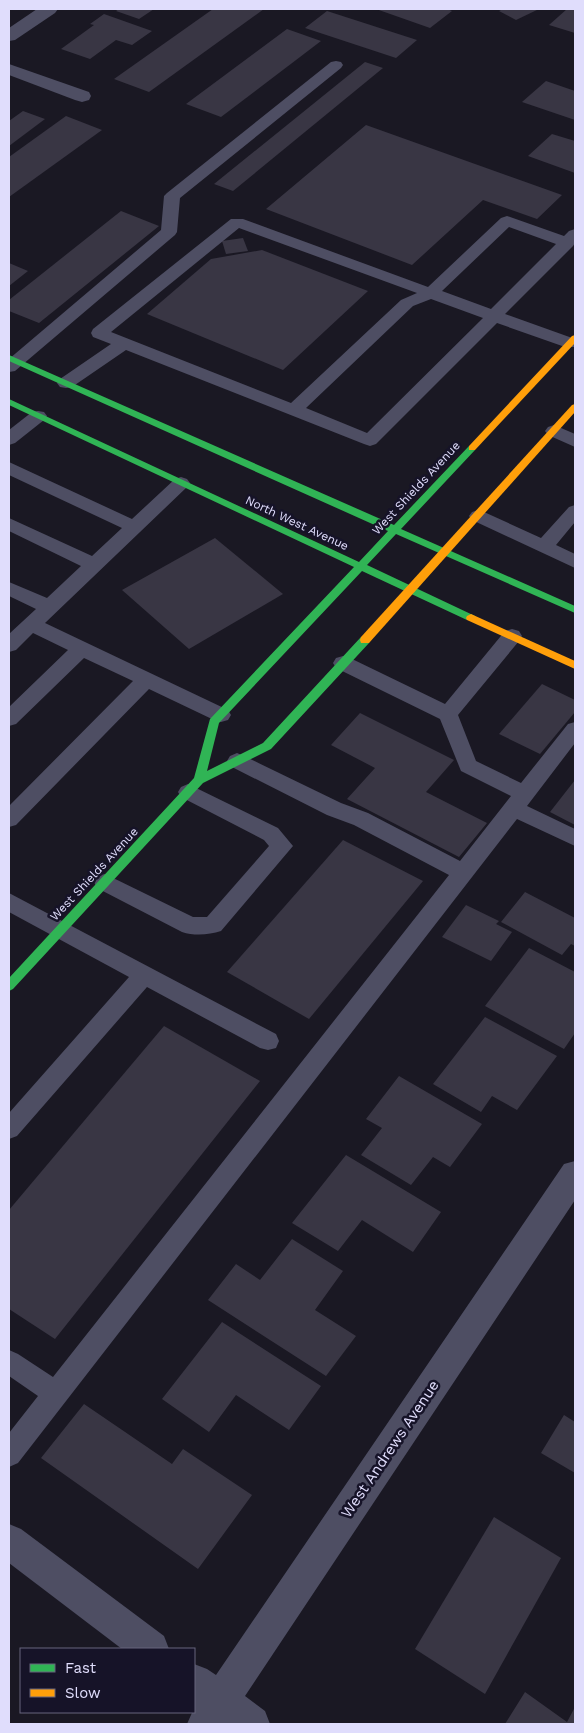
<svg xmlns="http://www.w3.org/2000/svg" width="584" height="1733" viewBox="0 0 584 1733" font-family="'Work Sans',sans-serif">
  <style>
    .building { fill: #393644 }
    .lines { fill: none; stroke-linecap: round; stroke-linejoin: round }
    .lane { fill: #4e4e63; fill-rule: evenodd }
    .street { fill: #4e4e63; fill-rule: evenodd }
    .fast { fill: #30b455; fill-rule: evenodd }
    .slow { fill: #ff9f0a; fill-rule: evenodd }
    .labels { text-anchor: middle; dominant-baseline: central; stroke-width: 5; stroke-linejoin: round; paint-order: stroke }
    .street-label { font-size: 12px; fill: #e0ddfc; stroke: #161328 }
    .near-street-label { font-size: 15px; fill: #e0ddfc; stroke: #161328 }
  </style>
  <rect width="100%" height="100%" fill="#1a1823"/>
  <g class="building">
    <path d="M 119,9 L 154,9 L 139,19 L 116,11 Z"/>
    <path d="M 213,9 L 264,9 L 149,92 L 114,79 Z"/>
    <path d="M 376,9 L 447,9 L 452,11 L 430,28 Z"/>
    <path d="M 503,9 L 539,9 L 516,20 L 499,11 Z"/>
    <path d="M 567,9 L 575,9 L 575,33 L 549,25 Z"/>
    <path d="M 327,11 L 417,40 L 396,58 L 305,28 Z"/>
    <path d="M 104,14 L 152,31 L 132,45 L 116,40 L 90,59 L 61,49 L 94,25 L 90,24 Z"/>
    <path d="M 287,29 L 321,41 L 221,117 L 186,104 Z"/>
    <path d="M 365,62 L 383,68 L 233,191 L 214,184 Z"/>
    <path d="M 546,81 L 575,91 L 575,120 L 522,102 Z"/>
    <path d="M 23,111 L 45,119 L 9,146 L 9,121 Z"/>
    <path d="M 66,116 L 102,130 L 9,197 L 9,157 Z"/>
    <path d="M 366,125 L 562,195 L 537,219 L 483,200 L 412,265 L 266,209 Z"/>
    <path d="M 552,134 L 575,141 L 575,173 L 528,156 Z"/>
    <path d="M 121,211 L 159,226 L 39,323 L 9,311 L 9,300 Z"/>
    <path d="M 243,238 L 248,251 L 226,254 L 222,241 Z"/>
    <path d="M 262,250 L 368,291 L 283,370 L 147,314 L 211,259 Z"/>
    <path d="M 9,263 L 28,271 L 9,286 Z"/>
    <path d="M 215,538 L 283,594 L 189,649 L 122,590 Z"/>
    <path d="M 542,684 L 575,700 L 575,712 L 540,754 L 499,734 Z"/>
    <path d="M 360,713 L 454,760 L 426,792 L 487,823 L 459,857 L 347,799 L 375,768 L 331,745 Z"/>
    <path d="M 575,780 L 575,825 L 550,812 Z"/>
    <path d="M 343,840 L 423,881 L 309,1019 L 227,972 Z"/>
    <path d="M 525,892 L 575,918 L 575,946 L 571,944 L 562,955 L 501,922 Z"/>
    <path d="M 466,905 L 499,921 L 496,924 L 512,932 L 491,961 L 442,937 Z"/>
    <path d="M 529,948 L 575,972 L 575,1033 L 564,1049 L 485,1006 Z"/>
    <path d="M 485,1017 L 557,1056 L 517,1110 L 492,1096 L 481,1112 L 433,1084 Z"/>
    <path d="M 164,1026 L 260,1081 L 55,1339 L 9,1309 L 9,1210 Z"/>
    <path d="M 399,1076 L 482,1124 L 450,1167 L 433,1157 L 411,1185 L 361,1155 L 382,1128 L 366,1119 Z"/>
    <path d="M 346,1155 L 441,1212 L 413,1252 L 362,1220 L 338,1251 L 292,1223 Z"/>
    <path d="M 292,1239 L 343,1271 L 315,1310 L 356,1336 L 326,1376 L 208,1300 L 236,1264 L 260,1280 Z"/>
    <path d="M 222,1322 L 321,1386 L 289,1430 L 236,1395 L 209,1432 L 162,1399 Z"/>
    <path d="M 84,1404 L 172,1464 L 183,1449 L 252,1495 L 198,1569 L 41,1458 Z"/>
    <path d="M 564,1415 L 575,1422 L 575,1473 L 541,1453 Z"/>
    <path d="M 494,1517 L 561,1558 L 485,1694 L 415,1649 Z"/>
    <path d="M 525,1692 L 567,1722 L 575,1707 L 575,1724 L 505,1724 Z"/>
  </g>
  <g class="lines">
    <g class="lane">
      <path d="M 336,61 L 341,62 L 343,65 L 341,68 L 180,198 L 177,232 L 175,235 L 15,371 L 9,372 L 9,359 L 161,230 L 164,196 L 167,193 L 331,62 Z"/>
      <path d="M 507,216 L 564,236 L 569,231 L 575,229 L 575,243 L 573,246 L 505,314 L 575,339 L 575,347 L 565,347 L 497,323 L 376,444 L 370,446 L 364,444 L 126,350 L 72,387 L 66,388 L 60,387 L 57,383 L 60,379 L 111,344 L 93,337 L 91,333 L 93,329 L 231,219 L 243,219 L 428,287 L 501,218 ZM 509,227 L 556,244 L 491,309 L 442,291 ZM 239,228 L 417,293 L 401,300 L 291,403 L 111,332 ZM 431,299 L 483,318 L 367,433 L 306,408 L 413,306 Z"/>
      <path d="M 38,411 L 44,412 L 47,416 L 44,420 L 15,443 L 9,445 L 9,430 L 32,412 Z"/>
      <path d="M 554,425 L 575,434 L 575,447 L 548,435 L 545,431 L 548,427 Z"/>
      <path d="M 9,462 L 132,519 L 175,479 L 181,477 L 187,479 L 190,483 L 187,487 L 45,623 L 228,710 L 231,715 L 228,720 L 221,722 L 214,720 L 149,689 L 16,825 L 9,827 L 9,806 L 133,681 L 84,658 L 16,724 L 9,726 L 9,707 L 68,650 L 33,633 L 16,650 L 9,652 L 9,634 L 36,609 L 9,596 L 9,582 L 47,598 L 81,566 L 9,531 L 9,518 L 92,556 L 122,528 L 9,475 Z"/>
      <path d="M 575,505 L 575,522 L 556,545 L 575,554 L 575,568 L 472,520 L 469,516 L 472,512 L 478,510 L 484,512 L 541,538 L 569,507 Z"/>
      <path d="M 512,629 L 519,631 L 522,636 L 519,641 L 458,715 L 476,761 L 521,783 L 568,724 L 575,722 L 575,743 L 527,806 L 575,829 L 575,846 L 517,819 L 18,1463 L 9,1467 L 9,1433 L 38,1396 L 9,1376 L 9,1350 L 18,1354 L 53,1377 L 449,875 L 354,825 L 327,815 L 230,766 L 227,761 L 230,756 L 237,753 L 244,756 L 341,803 L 368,813 L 460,861 L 511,796 L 461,771 L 440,719 L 336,668 L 333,663 L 336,658 L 343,656 L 350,658 L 445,704 L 505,631 Z"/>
      <path d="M 188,784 L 278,828 L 293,846 L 221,931 C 209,935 194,936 182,932 L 97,888 L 94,882 L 97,876 L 105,874 L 193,917 L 207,917 L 269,846 L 264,840 L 181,797 L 178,792 L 181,787 Z"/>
      <path d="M 9,893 L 276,1034 L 279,1041 L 276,1048 L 268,1050 L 260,1048 L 147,987 L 17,1136 L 9,1139 L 9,1113 L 129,977 L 9,912 Z"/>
    </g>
    <g class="street">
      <path d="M 37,9 L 58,9 L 55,13 L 15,40 L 9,41 L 9,28 Z"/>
      <path d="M 9,64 L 89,92 L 91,96 L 89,100 L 82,102 L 75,100 L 9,75 Z"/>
      <path d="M 575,1161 L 575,1200 L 245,1696 L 265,1711 L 270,1724 L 187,1724 L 195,1706 L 194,1704 L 194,1664 L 207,1669 L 216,1675 L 564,1164 Z"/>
      <path d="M 9,1524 L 21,1529 L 164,1636 L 169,1649 L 122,1649 L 9,1563 Z"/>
    </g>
    <path class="fast" d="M 9,355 L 394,525 L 469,446 L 475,446 L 475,450 L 401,529 L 575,606 L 575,613 L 396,534 L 367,565 L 475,616 L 476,618 L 475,620 L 467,620 L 362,571 L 219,723 L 207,771 L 263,743 L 361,637 L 369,637 L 370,640 L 369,643 L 271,749 L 203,783 L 13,989 L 9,991 L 9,978 L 194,778 L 210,719 L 354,567 L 9,405 L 9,399 L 359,562 L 388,531 L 9,361 Z"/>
    <g class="slow">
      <path d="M 575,335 L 575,343 L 475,450 L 469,450 L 469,446 L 572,336 Z"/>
      <path d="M 575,404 L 575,412 L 369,643 L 361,643 L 360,640 L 361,637 L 572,405 Z"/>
      <path d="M 471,614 L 575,661 L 575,669 L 467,620 L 466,618 L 467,616 Z"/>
    </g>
  </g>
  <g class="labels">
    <g class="street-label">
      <text transform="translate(416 488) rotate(-47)">West Shields Avenue</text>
      <text transform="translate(297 523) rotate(25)">North West Avenue</text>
      <text transform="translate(94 874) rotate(-47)">West Shields Avenue</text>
    </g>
    <g class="near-street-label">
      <text transform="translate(390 1449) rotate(-56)">West Andrews Avenue</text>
    </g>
  </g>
  <rect width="584" height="1733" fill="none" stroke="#e0ddfc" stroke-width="20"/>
  <rect x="20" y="1648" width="175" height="65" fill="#161328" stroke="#67647d"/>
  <rect x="30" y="1664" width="25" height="8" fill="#30b455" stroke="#67647d"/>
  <text x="65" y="1673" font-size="15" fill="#e0ddfc">Fast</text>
  <rect x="30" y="1689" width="25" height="8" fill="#ff9f0a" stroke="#67647d"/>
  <text x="65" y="1698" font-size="15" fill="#e0ddfc">Slow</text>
</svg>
